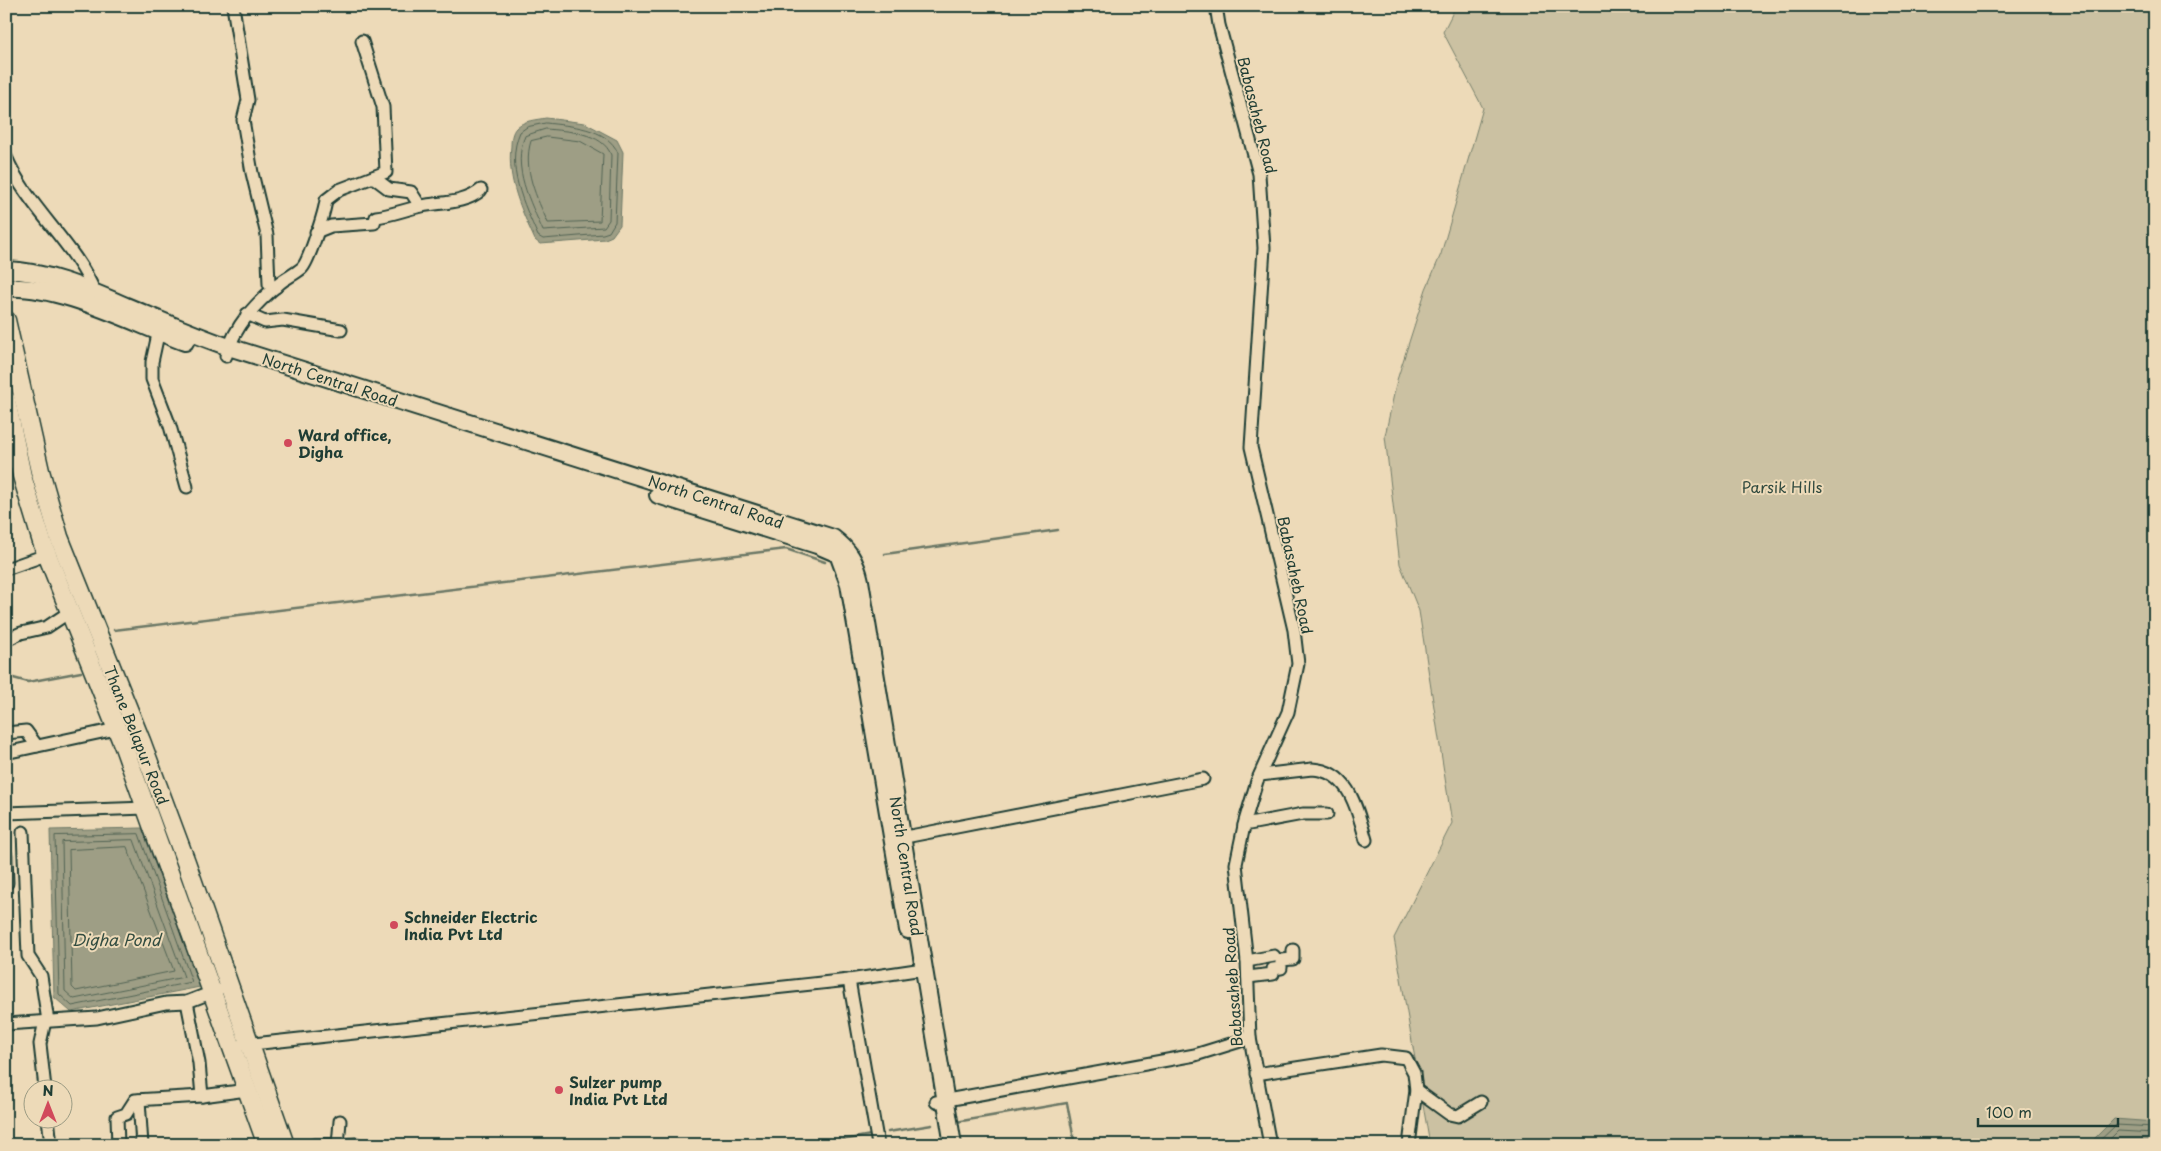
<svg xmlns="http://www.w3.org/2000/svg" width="2161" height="1151" viewBox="0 0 2161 1151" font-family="'Playpen Sans',sans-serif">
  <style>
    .green { fill: #cbc1a2; stroke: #757f6b }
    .water { fill: #9e9e85; stroke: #6b7765 }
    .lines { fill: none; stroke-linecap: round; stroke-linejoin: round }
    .shore { stroke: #526454; stroke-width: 1 }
    .stream { stroke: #6b7765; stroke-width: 2.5 }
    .minor-casing { stroke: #1f3d34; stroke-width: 15 }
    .secondary-casing { stroke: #1f3d34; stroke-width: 20 }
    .primary-casing { stroke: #1f3d34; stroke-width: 21 }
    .minor { stroke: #eddab8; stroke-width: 11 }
    .secondary { stroke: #eddab8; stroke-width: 16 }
    .primary { stroke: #eddab8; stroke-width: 18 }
    .poi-dot { fill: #d1495b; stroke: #eddab8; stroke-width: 2 }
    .labels { text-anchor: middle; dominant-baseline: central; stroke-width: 4; stroke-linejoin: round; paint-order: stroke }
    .street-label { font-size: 15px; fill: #1f3d34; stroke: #eddab8 }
    .poi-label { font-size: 15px; font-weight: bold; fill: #1f3d34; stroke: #eddab8; text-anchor: start }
    .park-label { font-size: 15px; fill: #304a3f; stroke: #eddab8 }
    .water-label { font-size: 16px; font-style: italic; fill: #324c40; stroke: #eddab8 }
  </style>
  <rect width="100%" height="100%" fill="#eddab8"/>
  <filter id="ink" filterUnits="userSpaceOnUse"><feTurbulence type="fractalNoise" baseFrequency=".02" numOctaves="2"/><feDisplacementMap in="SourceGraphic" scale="10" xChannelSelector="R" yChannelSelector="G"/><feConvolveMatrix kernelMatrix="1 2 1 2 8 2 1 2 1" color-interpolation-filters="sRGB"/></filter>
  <g filter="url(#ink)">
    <path class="green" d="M 1456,6 L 2155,6 L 2155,1145 L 1430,1145 L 1394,938 L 1452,823 L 1419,611 L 1400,564 L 1385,436 L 1397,380 L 1426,289 L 1441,254 L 1483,108 L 1443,32 Z"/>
    <g class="water">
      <path d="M 546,118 L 585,123 L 617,140 L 623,152 L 620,225 L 612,236 L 605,239 L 540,244 L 535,240 C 521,209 507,180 511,146 C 511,140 512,132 516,128 C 524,120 536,120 546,118 Z"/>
      <path d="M 142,828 L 200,987 L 71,1012 L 54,997 L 50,830 Z"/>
      <path d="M 2114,1119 L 2155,1122 L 2155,1145 L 2088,1145 Z"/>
    </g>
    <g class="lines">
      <g class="shore">
        <path d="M 546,123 C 570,126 607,127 618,153 L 615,222 L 609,232 L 603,234 L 543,239 L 538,236 C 524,204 505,166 520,132 L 527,127 Z"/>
        <path d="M 546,129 C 566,131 603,132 611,155 L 609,220 L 604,227 L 543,231 C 531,203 511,167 525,136 Z"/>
        <path d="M 547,137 L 580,141 L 603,154 L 600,221 L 548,223 C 537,198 522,169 531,141 Z"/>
        <path d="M 139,834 L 192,982 L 72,1006 L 59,994 L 55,836 Z"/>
        <path d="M 134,840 L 184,977 L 74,999 L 65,991 L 62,842 Z"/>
        <path d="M 127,847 L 174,971 L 76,991 L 72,987 L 69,850 Z"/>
        <path d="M 2095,1145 L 2116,1125 L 2155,1127"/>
        <path d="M 2104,1145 L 2118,1131 L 2155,1133"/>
      </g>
      <g class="stream">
        <path d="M 885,554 L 1058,530"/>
        <path d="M 114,630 L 786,549 L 825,562"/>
        <path d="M 6,676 L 28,682 L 81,672"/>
        <path d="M 956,1122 L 1067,1103 L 1075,1145"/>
        <path d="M 888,1132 L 932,1125"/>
        <path d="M 814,1145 L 871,1135"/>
      </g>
      <defs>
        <g id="minor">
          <path d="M 233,6 L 248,100 L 243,120 L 252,173 L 267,235 L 269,284 L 276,287"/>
          <path d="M 1216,6 L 1219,25 L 1259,174 L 1264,248 L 1251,447 L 1294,630 L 1298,664 L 1288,712 L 1257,781 L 1245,821 L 1236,864 L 1247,961 L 1250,1038 L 1270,1145"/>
          <path d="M 6,157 C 28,209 75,243 95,293"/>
          <path d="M 373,177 L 389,189 L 411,192 L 420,206"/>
          <path d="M 316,232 L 331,226 L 374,223 L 376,217 C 392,215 406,209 422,206 C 441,202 465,204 481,190"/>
          <path d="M 247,314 L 265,322 L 283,320 L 341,330"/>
          <path d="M 160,325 L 152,362 L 152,379 L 170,426 L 187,487"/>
          <path d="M 226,356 C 235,325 255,304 280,283 C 286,278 295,274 302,268 C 309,261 325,211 326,200 L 339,190 L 386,172 L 383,107 L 362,41"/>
          <path d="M 6,464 L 19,458"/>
          <path d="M 6,569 L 46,555"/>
          <path d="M 6,640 L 21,633 L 47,627 L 68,613"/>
          <path d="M 6,733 L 26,731 L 37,746"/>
          <path d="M 10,752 L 116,729"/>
          <path d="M 1260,775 L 1312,769 C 1350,771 1357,810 1366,840"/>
          <path d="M 6,813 L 146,808"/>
          <path d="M 1244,825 L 1303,814 L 1327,814"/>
          <path d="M 23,832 L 28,956 L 41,976 L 48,1021"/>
          <path d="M 895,839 L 1203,779"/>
          <path d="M 6,855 L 7,883"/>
          <path d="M 1247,961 L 1274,956"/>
          <path d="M 1248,977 L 1273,974 L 1273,969 L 1281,968 L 1281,960 L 1293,959 L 1293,950"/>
          <path d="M 849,980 L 878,1145"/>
          <path d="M 187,1002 L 199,1063 L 202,1096"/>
          <path d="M 6,1024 L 97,1018 L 166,1003 L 187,1002 L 218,990"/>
          <path d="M 243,1045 L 849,980 L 923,969"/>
          <path d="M 1256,1074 L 1381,1055 L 1406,1058 L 1414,1073 L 1416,1090 L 1409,1145"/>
          <path d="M 45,1088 L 40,1044 L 45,1021"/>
          <path d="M 1416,1090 L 1449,1114 L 1458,1116 L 1481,1102"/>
          <path d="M 139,1100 L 142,1145"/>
          <path d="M 936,1102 L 1195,1055 L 1250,1038"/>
          <path d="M 48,1118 L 51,1145"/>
          <path d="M 118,1145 L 117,1117 L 126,1114 L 135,1100 L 202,1096 L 247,1090"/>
          <path d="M 314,1145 L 332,1145"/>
          <path d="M 338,1145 L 340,1121"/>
          <path d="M 341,1145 L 357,1144"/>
        </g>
        <g id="secondary">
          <path d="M 6,270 C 47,271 89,290 126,306 C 160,320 194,335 229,347 L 833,538 C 849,550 856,562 860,581 L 953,1145"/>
          <path d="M 6,288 C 59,284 135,324 185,342"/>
          <path d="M 658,495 L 817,545 L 838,554 L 849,584 L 908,930"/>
        </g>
        <g id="primary">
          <path d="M 6,320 L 40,471 L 59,537 L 141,741 L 186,862 L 285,1145"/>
          <path d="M 6,400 L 22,476 L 42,542 L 124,747 L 267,1145"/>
        </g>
      </defs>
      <use href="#minor" class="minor-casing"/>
      <use href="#secondary" class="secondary-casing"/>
      <use href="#primary" class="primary-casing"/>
      <use href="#minor" class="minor"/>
      <use href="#secondary" class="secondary"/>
      <use href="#primary" class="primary"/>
    </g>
  </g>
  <g class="poi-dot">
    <circle cx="288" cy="443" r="5"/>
    <circle cx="394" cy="925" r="5"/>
    <circle cx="559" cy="1090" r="5"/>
  </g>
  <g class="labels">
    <g class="street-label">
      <text transform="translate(1258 115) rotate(76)">Babasaheb Road</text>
      <text transform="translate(330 379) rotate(18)">North Central Road</text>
      <text transform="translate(716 501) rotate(18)">North Central Road</text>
      <text transform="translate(1296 575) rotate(78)">Babasaheb Road</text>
      <text transform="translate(137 735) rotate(68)">Thane Belapur Road</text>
      <text transform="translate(907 866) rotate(81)">North Central Road</text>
      <text transform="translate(1232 987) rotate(-94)">Babasaheb Road</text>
    </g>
    <g class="poi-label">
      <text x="298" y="434">Ward office,<tspan x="298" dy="17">Digha</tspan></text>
      <text x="404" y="916">Schneider Electric<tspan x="404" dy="17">India Pvt Ltd</tspan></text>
      <text x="569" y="1081">Sulzer pump<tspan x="569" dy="17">India Pvt Ltd</tspan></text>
    </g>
    <g class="park-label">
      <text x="1782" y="486">Parsik Hills</text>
    </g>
    <g class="water-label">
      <text x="116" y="939">Digha Pond</text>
    </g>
  </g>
  <rect width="2161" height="1151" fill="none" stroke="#eddab8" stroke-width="25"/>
  <rect x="12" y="12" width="2136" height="1126" fill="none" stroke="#1f3d34" stroke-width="2" filter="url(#ink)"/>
  <g transform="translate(48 1104)"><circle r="24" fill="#eddab8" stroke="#9b9b83"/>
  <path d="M0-4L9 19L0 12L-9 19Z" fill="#d1495b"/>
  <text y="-8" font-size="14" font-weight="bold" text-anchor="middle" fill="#1f3d34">N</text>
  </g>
  <path d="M1978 1118v8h140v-8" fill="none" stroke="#1f3d34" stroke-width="2.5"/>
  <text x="1986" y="1118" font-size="15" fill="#1f3d34" stroke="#eddab8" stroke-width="4" paint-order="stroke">100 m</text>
</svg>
